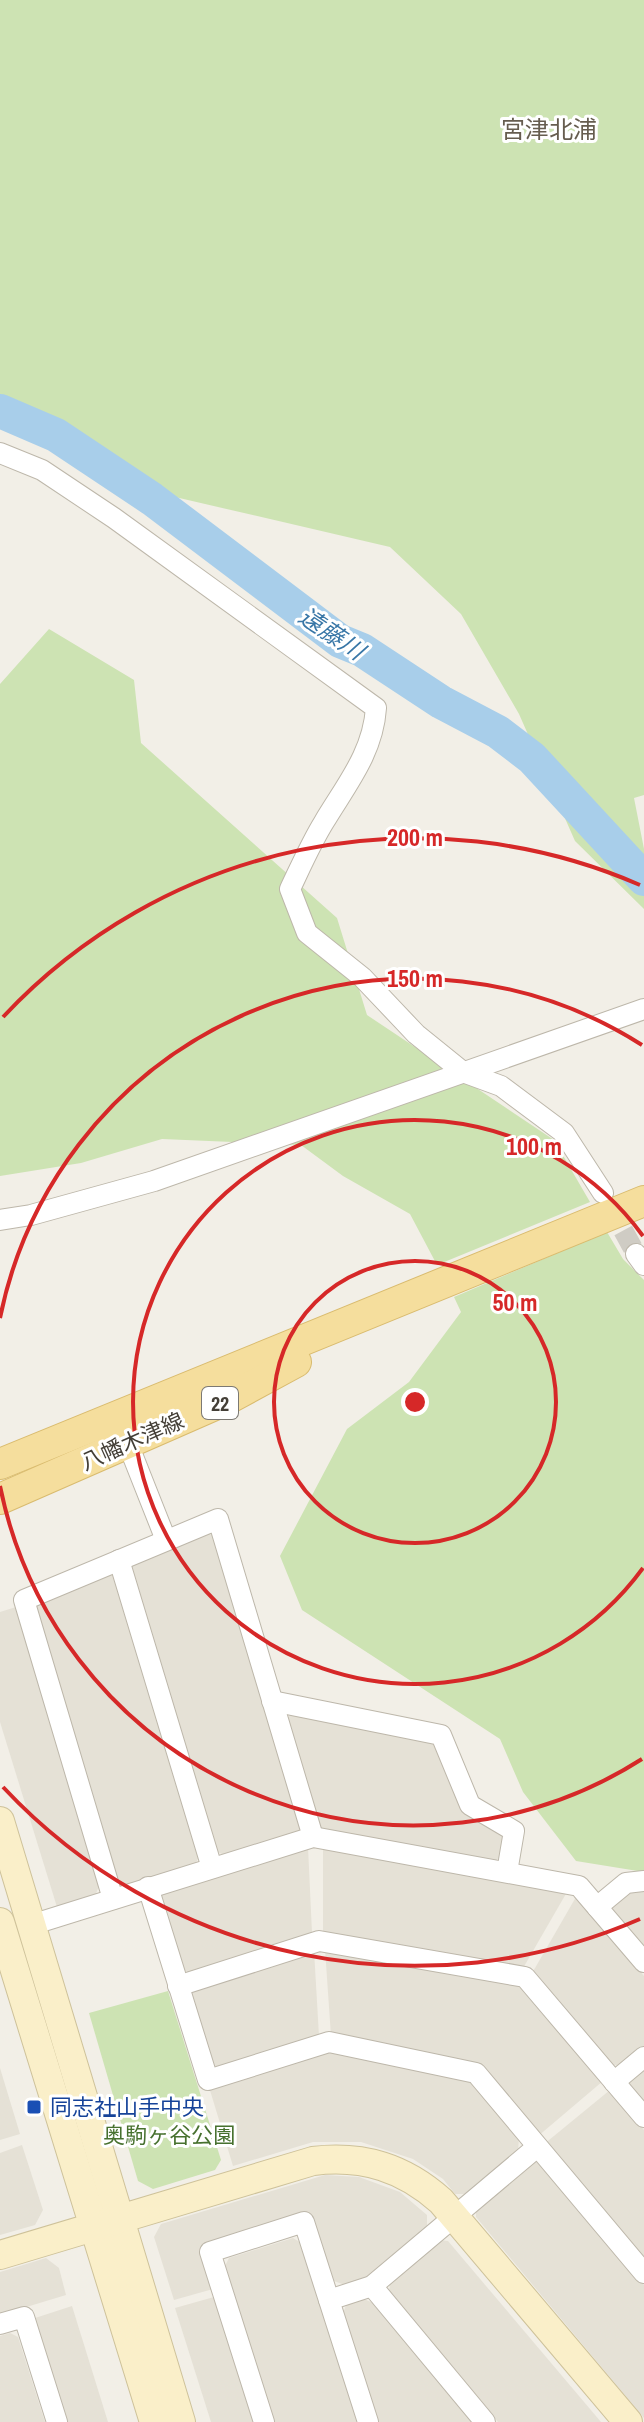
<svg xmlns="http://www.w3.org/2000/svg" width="644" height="2422" viewBox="0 0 644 2422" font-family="'Archivo Narrow','Noto Sans JP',sans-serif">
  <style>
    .residential { fill: #e5e1d6 }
    .green { fill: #cde3b3 }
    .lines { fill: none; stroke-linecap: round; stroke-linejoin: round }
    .river { stroke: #a8ceea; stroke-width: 34 }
    .street-tunnel { stroke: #cfccc4; stroke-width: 20; stroke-dasharray: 20 10; stroke-linecap: butt }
    .street-casing { stroke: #bdb7aa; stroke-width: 22 }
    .secondary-casing { stroke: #cec29a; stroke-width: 30 }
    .primary-casing { stroke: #d9bb6e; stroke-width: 32 }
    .street { stroke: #fff; stroke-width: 20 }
    .secondary { stroke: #faefc9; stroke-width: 28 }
    .primary { stroke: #f5de9d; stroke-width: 30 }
    .ring { fill: none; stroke: #d62828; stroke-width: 4 }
    .transit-dot { fill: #1a4fb4; stroke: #fff; stroke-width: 3 }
    .labels { text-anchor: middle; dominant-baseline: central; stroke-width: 6; stroke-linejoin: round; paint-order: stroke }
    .shield { fill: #fff; stroke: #7c7973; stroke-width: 2 }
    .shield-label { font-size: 20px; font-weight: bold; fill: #443f37 }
    .street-label { font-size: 22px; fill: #443f37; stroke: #fff }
    .transit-label { font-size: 22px; fill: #164399; stroke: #fff; text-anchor: start }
    .park-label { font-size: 22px; fill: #47712f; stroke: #fff }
    .neighbourhood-label { font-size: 24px; fill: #665d4f; stroke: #fff }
    .water-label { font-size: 24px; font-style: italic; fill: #3977a7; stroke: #fff }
    .centre { fill: #d62828; stroke: #fff; stroke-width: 4 }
    .ring-label { font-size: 24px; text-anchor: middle; font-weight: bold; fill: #d62828; stroke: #fff; stroke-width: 6; stroke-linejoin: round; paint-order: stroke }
  </style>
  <rect width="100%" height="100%" fill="#f2efe7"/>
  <g class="residential">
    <path d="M 203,1531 L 214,1536 L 302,1825 L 296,1836 L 226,1856 L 214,1850 L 129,1569 L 133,1559 Z"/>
    <path d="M 105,1571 L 117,1576 L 200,1855 L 194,1866 L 125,1886 L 115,1880 L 34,1610 L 39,1598 Z"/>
    <path d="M 16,1607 L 101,1881 L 95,1896 L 57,1907 L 0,1722 L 0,1612 Z"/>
    <path d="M 294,1712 L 431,1740 L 501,1830 L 505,1842 L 502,1856 L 493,1862 L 327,1833 L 316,1824 L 285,1720 Z"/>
    <path d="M 308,1847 L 312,1933 L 189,1973 L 176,1965 L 158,1901 L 164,1890 Z"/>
    <path d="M 323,1847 L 567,1892 L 522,1970 L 323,1934 Z"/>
    <path d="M 644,1887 L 644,1954 L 610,1914 L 611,1901 L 627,1889 Z"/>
    <path d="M 576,1897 L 644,1976 L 644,2047 L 620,2066 L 607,2064 L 531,1975 Z"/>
    <path d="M 325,1949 L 520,1983 L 603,2081 L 537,2137 L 475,2063 L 331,2036 Z"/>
    <path d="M 314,1950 L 319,2036 L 219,2068 L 207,2063 L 187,1997 L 192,1986 Z"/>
    <path d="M 328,2051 L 465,2076 L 519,2138 L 518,2151 L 469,2194 L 455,2194 L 443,2179 L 413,2159 L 361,2142 L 313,2142 L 233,2166 L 209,2087 Z"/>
    <path d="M 644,2064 L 644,2108 L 628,2088 L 628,2077 Z"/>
    <path d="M 0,2068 L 20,2134 L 0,2140 Z"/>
    <path d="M 610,2090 L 644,2130 L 644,2265 L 543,2145 Z"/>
    <path d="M 22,2145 L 43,2210 L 35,2225 L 0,2235 L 0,2153 Z"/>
    <path d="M 527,2162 L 540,2162 L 644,2285 L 644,2418 L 476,2217 L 476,2206 Z"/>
    <path d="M 325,2175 L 359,2177 L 400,2192 L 427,2215 L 427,2226 L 369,2276 L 345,2285 L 334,2281 L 312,2214 L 201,2249 L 213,2289 L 174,2300 L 154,2237 L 161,2224 Z"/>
    <path d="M 293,2238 L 303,2244 L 358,2422 L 272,2422 L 224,2268 L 229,2258 Z"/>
    <path d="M 440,2240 L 448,2241 L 601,2422 L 498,2422 L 389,2293 L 390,2282 Z"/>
    <path d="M 46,2258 L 59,2268 L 66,2295 L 0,2315 L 0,2272 Z"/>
    <path d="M 214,2297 L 253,2422 L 211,2422 L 175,2308 Z"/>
    <path d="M 362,2298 L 373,2303 L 474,2422 L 377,2422 L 343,2313 L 347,2303 Z"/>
    <path d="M 72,2306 L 108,2422 L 64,2422 L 32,2319 Z"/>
    <path d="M 10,2333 L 18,2337 L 45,2422 L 0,2422 L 0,2336 Z"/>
  </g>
  <g class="green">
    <path d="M 0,0 L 644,0 L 644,795 L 634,798 L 644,849 L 644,909 L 575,841 L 519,714 L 461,614 L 390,547 L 175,497 L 17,400 L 0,398 Z"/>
    <path d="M 49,629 L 134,680 L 141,743 L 337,918 L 367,1015 L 554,1140 L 590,1202 L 437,1265 L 410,1214 L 343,1176 L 301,1145 L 162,1139 L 81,1163 L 0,1176 L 0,684 Z"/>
    <path d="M 607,1232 L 623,1259 L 644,1280 L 644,1872 L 576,1861 L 523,1792 L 500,1739 L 302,1610 L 280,1556 L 347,1429 L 409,1382 L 461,1312 L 454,1297 Z"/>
    <path d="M 168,1991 L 221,2160 L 215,2170 L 153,2189 L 138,2181 L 89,2013 Z"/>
  </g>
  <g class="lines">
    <path class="river" d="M 0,411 L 56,435 L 152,499 L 340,641 L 362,650 L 441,702 L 498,732 L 532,758 L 644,879"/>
    <path class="street-tunnel" d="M 609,1204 L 636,1254"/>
    <defs>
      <g id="street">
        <path d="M 0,453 L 42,470 L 114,518 L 376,708 C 373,753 346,785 324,822 C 311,843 301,866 290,889 L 307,933 L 362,977 L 416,1034 L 463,1072 L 501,1086 L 564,1133 L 603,1193"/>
        <path d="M 0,1220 L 31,1215 L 154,1181 L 644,1009"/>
        <path d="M 636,1254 L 644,1265"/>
        <path d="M 128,1444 L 166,1540"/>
        <path d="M 119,1560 L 212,1868"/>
        <path d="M 272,1701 L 441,1735 L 470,1805 L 514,1831 L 507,1872"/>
        <path d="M 148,1887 L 208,2080 L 329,2042 L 476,2073 L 644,2273"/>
        <path d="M 113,1899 L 24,1600 L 218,1519 L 313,1837"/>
        <path d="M 597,1907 L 626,1883 L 644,1881"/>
        <path d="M 31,1925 L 313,1837 L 579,1886 L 644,1962"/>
        <path d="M 178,1986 L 319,1941 L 525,1977 L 644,2117"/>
        <path d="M 614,2082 L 644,2057"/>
        <path d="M 372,2286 L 485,2422"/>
        <path d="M 329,2300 L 372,2286 L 537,2147"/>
        <path d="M 0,2324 L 24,2317 L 57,2422"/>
        <path d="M 264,2422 L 210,2252 L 304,2222 L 368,2422"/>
      </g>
      <g id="secondary">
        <path d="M 0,1821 L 181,2422"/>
        <path d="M 0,1922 L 154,2422"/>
        <path d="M 0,2255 L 313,2161 C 364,2155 404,2168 441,2201 L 628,2422"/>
      </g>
      <g id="primary">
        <path d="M 0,1464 L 644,1201"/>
        <path d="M 0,1499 L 226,1400 L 296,1362"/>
      </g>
    </defs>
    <use href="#street" class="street-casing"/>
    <use href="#secondary" class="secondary-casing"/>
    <use href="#primary" class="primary-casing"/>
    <use href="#street" class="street"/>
    <use href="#secondary" class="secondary"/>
    <use href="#primary" class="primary"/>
  </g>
  <g class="ring">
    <circle cx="415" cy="1402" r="141"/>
    <path d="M643 1568A282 282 0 1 1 643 1236"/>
    <path d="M642 1759A423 423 0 0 1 0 1486M0 1318A423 423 0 0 1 642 1045"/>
    <path d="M640 1919A564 564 0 0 1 3 1787M3 1017A564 564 0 0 1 640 885"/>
  </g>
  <rect class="transit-dot" x="26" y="2099" width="16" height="16" rx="4"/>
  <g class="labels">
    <rect class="shield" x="202" y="1387" width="36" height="32" rx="6"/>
    <g class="shield-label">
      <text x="220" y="1403">22</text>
    </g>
    <g class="street-label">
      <text transform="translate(132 1441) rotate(-24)">八幡木津線</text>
    </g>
    <g class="transit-label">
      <text x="50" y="2107">同志社山手中央</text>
    </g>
    <g class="park-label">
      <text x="169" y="2135">奥駒ヶ谷公園</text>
    </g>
    <g class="neighbourhood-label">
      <text x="549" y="129">宮津北浦</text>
    </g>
    <g class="water-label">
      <text transform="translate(332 633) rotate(34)">遠藤川</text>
    </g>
  </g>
  <circle cx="415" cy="1402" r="12" class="centre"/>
  <g class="ring-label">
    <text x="415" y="846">200 m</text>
    <text x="415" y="987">150 m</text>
    <text x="534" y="1155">100 m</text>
    <text x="515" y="1311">50 m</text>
  </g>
</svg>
